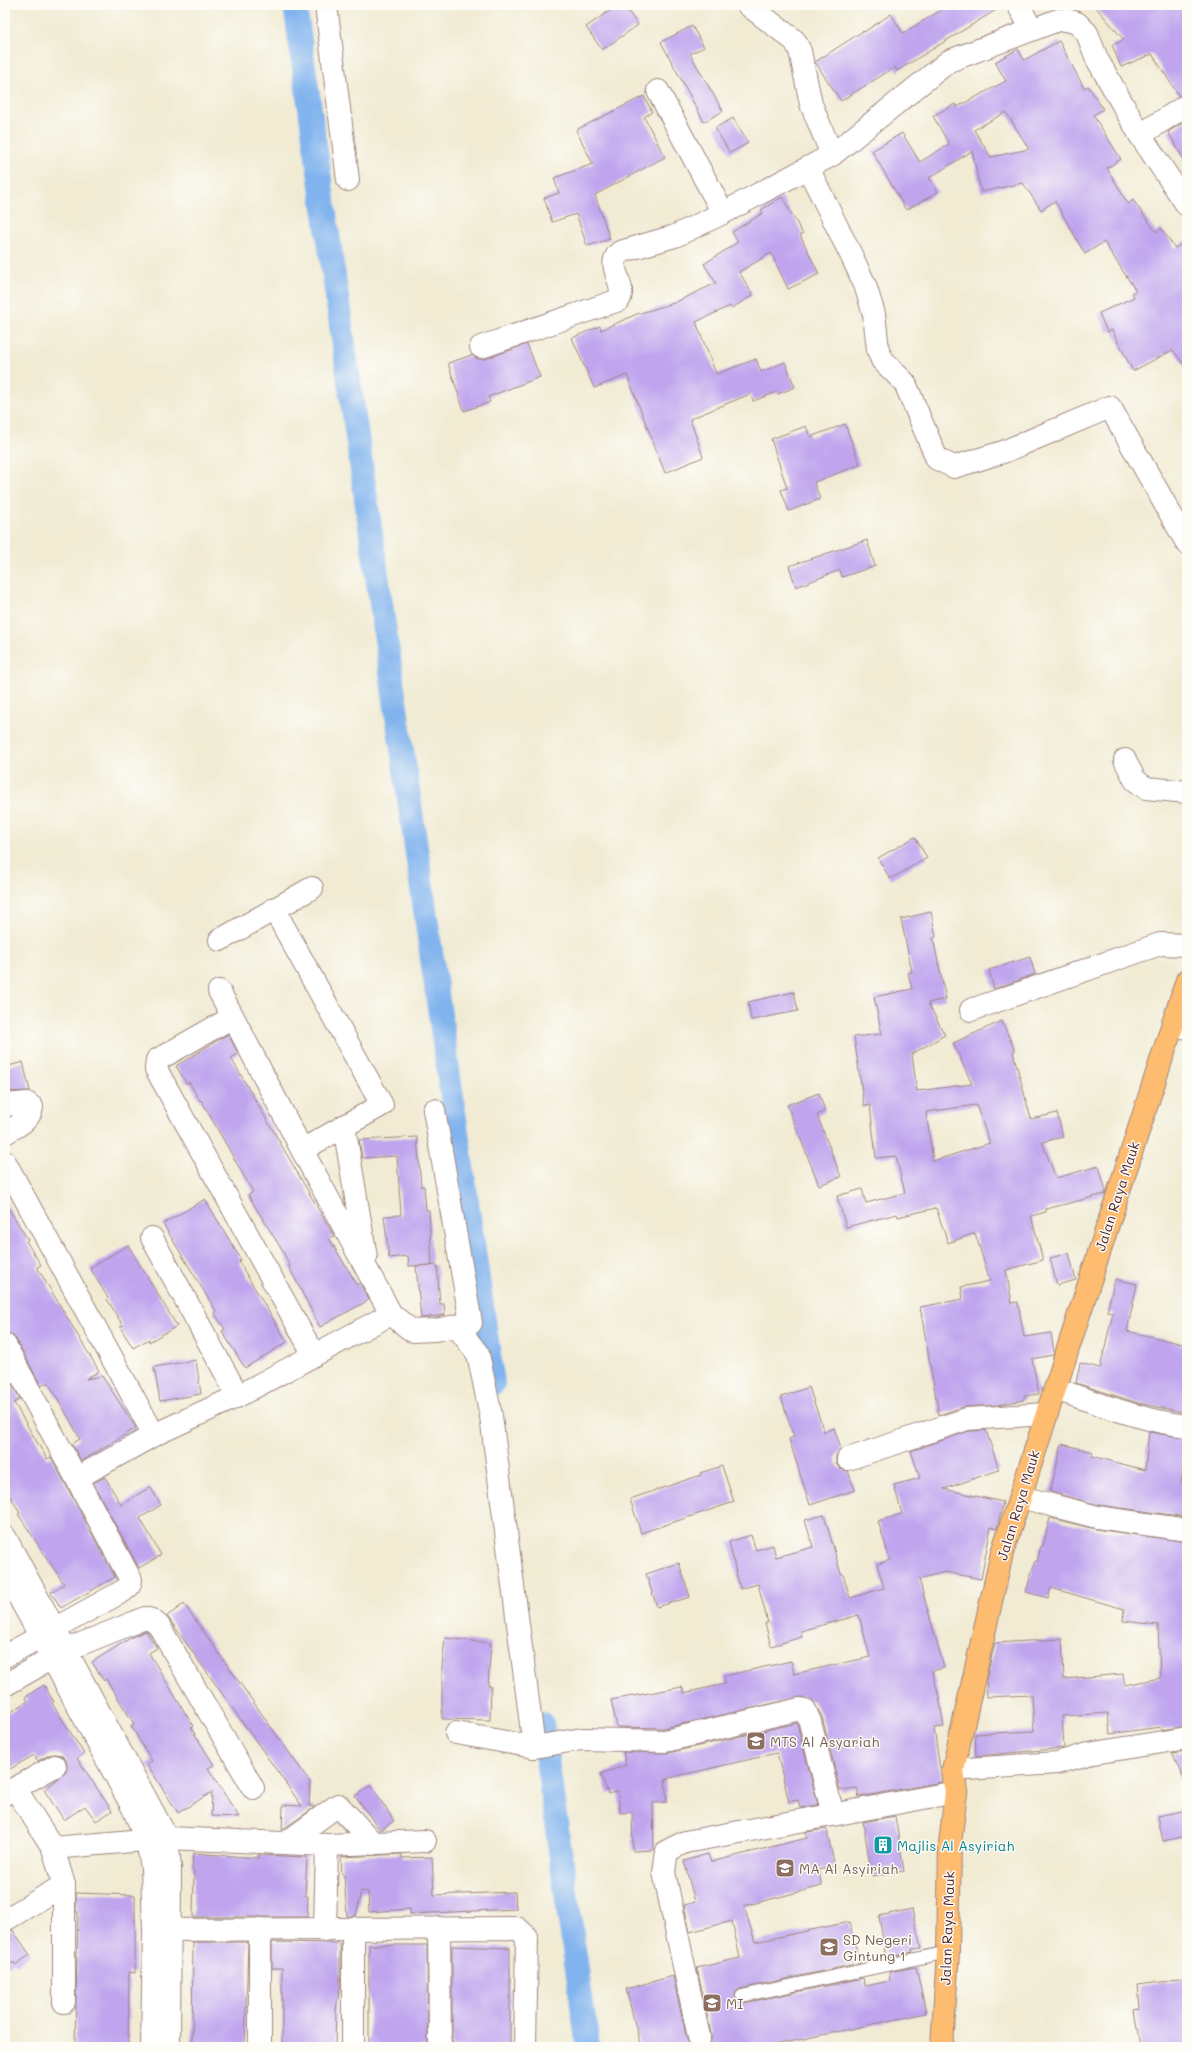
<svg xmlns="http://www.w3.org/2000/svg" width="1192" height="2052" viewBox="0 0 1192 2052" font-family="Mali,sans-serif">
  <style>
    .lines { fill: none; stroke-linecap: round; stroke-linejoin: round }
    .canal { stroke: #81b4ee; stroke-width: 24 }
    .building { fill: #c0a5ee; fill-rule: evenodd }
    .lane-casing { stroke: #9e857f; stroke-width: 14 }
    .street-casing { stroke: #9e857f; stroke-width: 24 }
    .primary-casing { stroke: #9e857f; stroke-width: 24 }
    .lane { stroke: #fff; stroke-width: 12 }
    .street { stroke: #fff; stroke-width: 22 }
    .primary { stroke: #fdbc70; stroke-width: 22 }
    .labels { text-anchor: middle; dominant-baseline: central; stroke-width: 3; stroke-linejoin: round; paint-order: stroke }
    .street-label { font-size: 14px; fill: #4a1f2b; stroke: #fdfcf7 }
    .education-label { font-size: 14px; fill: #785e54; stroke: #fdfcf7; text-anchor: start }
    .culture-label { font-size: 14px; fill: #0d838f; stroke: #fdfcf7; text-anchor: start }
  </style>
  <rect width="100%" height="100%" fill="#fdfcf7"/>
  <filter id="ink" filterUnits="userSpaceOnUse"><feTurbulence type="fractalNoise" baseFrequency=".025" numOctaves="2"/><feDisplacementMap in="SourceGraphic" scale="8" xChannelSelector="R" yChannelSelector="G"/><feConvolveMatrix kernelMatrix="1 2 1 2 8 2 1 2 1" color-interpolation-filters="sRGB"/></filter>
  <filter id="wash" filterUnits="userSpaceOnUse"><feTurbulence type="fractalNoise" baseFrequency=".012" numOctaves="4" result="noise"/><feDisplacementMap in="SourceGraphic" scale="16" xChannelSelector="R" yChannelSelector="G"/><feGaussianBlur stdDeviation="0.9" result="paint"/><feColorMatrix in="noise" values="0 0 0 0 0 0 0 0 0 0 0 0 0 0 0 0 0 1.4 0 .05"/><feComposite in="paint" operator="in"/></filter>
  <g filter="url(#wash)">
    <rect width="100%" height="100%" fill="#f1ebd3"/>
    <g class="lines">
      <g class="canal">
        <path d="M 295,5 L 493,1383"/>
        <path d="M 542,1724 L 588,2047"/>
      </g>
    </g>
    <g id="blocks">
      <g class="building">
        <path d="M 618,5 L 624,5 L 638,25 L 602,50 L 586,27 Z"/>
        <path d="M 950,5 L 1004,5 L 897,71 L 895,67 L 841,101 L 815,62 L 863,31 L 864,32 L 891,14 L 903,33 Z"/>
        <path d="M 1094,5 L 1187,5 L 1187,93 L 1179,96 L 1152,54 L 1121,67 L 1112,45 L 1124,40 Z"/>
        <path d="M 692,26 L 704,47 L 690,54 L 723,111 L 704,122 L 661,42 Z"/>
        <path d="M 1059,41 L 1084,88 L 1088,86 L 1103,109 L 1093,115 L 1121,159 L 1107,168 L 1128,204 L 1133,200 L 1156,232 L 1161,228 L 1175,248 L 1187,240 L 1187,369 L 1173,350 L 1133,371 L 1112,330 L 1107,332 L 1099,313 L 1134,297 L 1132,293 L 1136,291 L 1104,242 L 1085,254 L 1055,201 L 1041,210 L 1023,183 L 981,192 L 972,151 L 929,178 L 938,192 L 906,210 L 872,151 L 902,133 L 920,162 L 949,144 L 933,116 L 955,104 L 957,107 L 1006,81 L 995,62 L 1018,49 L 1024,60 ZM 1006,112 L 1029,149 L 991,157 L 974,130 Z"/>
        <path d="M 644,96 L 652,112 L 644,117 L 665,157 L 595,195 L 610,239 L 587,246 L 576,214 L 552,222 L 544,198 L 559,193 L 554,178 L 593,164 L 576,130 Z"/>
        <path d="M 733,118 L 748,143 L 730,153 L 715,128 Z"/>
        <path d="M 1187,120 L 1187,165 L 1168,132 Z"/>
        <path d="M 782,197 L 803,234 L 800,235 L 819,274 L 788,289 L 771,253 L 739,272 L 753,295 L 732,308 L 730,306 L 696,322 L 716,374 L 756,359 L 761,372 L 785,362 L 795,387 L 778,394 L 777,392 L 753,401 L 750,394 L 690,419 L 703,457 L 665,473 L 627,375 L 594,388 L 572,338 L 600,326 L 601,330 L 637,314 L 674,303 L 716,283 L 704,264 L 738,242 L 732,232 L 763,213 L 761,210 Z"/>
        <path d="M 527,344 L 540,377 L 488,397 L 490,402 L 464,411 L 448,363 L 472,355 L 478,359 L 485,359 Z"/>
        <path d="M 845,424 L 860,465 L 814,482 L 820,499 L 789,511 L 781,490 L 787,488 L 771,439 L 806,426 L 810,437 Z"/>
        <path d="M 867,540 L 875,566 L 842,577 L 840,570 L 796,587 L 789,566 Z"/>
        <path d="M 915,837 L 927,858 L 890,879 L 878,858 Z"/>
        <path d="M 931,912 L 936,937 L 933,938 L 946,999 L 928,1003 L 945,1035 L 912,1054 L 917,1091 L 972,1084 L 953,1043 L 1002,1021 L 1015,1051 L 1013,1052 L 1031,1119 L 1057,1113 L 1063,1137 L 1042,1142 L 1056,1178 L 1099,1166 L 1106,1191 L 1105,1194 L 1046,1209 L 1046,1212 L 1031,1216 L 1043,1260 L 1006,1270 L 1012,1303 L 1018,1302 L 1024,1337 L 1051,1333 L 1054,1351 L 1053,1355 L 1032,1359 L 1039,1394 L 1024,1396 L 1024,1400 L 997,1405 L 963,1407 L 939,1415 L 920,1307 L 963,1299 L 961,1287 L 990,1281 L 975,1233 L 948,1243 L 936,1208 L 898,1217 L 897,1214 L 846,1227 L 837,1196 L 862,1189 L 866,1203 L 905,1193 L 896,1156 L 876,1158 L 870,1105 L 864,1106 L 854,1037 L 882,1034 L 874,997 L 912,989 L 908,973 L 912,972 L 901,919 ZM 976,1105 L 990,1143 L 933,1161 L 926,1112 Z"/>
        <path d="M 1030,957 L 1035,974 L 994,989 L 989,970 Z"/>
        <path d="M 794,992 L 798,1011 L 751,1020 L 748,1002 Z"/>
        <path d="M 228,1034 L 238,1054 L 231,1058 L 334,1236 L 329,1238 L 357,1285 L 360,1283 L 369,1300 L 320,1327 L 289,1267 L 290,1266 L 282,1250 L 248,1195 L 253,1192 L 201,1100 L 200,1101 L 189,1082 L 187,1084 L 176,1066 Z"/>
        <path d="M 23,1062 L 30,1091 L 5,1092 L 5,1067 Z"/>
        <path d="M 819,1093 L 825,1111 L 817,1115 L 841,1177 L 819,1185 L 787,1105 Z"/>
        <path d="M 417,1137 L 421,1187 L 424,1186 L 426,1210 L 429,1210 L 432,1265 L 409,1266 L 408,1256 L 389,1258 L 384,1216 L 401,1215 L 397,1156 L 362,1158 L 359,1140 Z"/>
        <path d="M 205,1199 L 241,1260 L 239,1262 L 287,1342 L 245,1368 L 222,1331 L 225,1329 L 214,1313 L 216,1311 L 163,1224 Z"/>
        <path d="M 5,1202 L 28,1240 L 26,1241 L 41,1265 L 37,1267 L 99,1371 L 86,1379 L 102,1376 L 136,1428 L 81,1461 L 72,1444 L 80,1439 L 69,1418 L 48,1382 L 41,1386 L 16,1339 L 11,1334 L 5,1333 Z"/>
        <path d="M 128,1245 L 177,1326 L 149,1342 L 149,1339 L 133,1348 L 120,1327 L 123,1326 L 107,1299 L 108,1298 L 90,1268 Z"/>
        <path d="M 1069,1253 L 1076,1280 L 1057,1285 L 1050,1258 Z"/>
        <path d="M 437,1265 L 440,1304 L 444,1304 L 445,1315 L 421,1318 L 416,1266 Z"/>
        <path d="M 1115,1279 L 1137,1284 L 1127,1331 L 1187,1345 L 1187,1413 L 1138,1403 L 1076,1383 L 1080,1363 L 1100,1368 L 1113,1313 L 1107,1312 Z"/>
        <path d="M 196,1360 L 201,1394 L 160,1401 L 154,1367 Z"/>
        <path d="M 5,1371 L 20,1399 L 14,1403 L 47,1459 L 51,1457 L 115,1577 L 61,1608 L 51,1592 L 64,1584 L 18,1514 L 20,1513 L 9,1494 L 5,1494 Z"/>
        <path d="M 809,1387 L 824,1432 L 834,1428 L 841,1449 L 836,1456 L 836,1463 L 840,1469 L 848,1471 L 855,1490 L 810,1505 L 789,1439 L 794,1437 L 781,1397 Z"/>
        <path d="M 986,1430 L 999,1470 L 944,1489 L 1003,1502 L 997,1529 L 991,1527 L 981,1579 L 945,1572 L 919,1579 L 944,1668 L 932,1671 L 939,1697 L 944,1727 L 934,1728 L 942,1782 L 859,1797 L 857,1788 L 840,1790 L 822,1717 L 813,1701 L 802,1697 L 664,1728 L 617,1727 L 611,1700 L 682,1687 L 684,1693 L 725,1684 L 724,1676 L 791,1661 L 794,1674 L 870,1657 L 859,1615 L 801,1631 L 802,1637 L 771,1646 L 765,1623 L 768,1623 L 758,1584 L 740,1589 L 729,1542 L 751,1535 L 756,1550 L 773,1545 L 776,1557 L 813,1547 L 805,1520 L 824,1515 L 841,1574 L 843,1574 L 850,1598 L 884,1588 L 877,1564 L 890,1560 L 878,1521 L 902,1514 L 894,1485 L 920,1478 L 911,1451 L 969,1431 Z"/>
        <path d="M 1149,1432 L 1186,1438 L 1181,1484 L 1187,1485 L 1187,1517 L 1099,1505 L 1050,1492 L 1062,1444 L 1093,1452 L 1092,1456 L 1145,1470 Z"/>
        <path d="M 722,1466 L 734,1502 L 641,1533 L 630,1499 L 701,1475 L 700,1473 Z"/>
        <path d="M 105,1477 L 121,1505 L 150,1487 L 161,1505 L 140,1518 L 161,1555 L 139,1568 L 93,1483 Z"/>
        <path d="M 1050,1518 L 1095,1529 L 1187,1542 L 1187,1726 L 1161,1730 L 1160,1727 L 1110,1734 L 1108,1713 L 1062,1716 L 1064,1748 L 976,1756 L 975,1734 L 1034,1731 L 1032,1695 L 987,1697 L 986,1680 L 995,1643 L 1062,1639 L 1064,1679 L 1123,1674 L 1125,1685 L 1160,1678 L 1158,1625 L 1123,1621 L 1124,1609 L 1051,1588 L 1048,1598 L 1026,1592 L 1035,1561 L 1037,1562 L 1041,1546 L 1043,1546 Z"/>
        <path d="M 679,1563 L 690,1597 L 657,1607 L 646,1574 Z"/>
        <path d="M 184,1604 L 310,1782 L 309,1806 L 315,1807 L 282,1830 L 283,1805 L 302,1806 L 167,1616 Z"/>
        <path d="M 146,1631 L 157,1648 L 149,1653 L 193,1726 L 191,1728 L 214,1765 L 208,1768 L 239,1817 L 211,1816 L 212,1792 L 178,1813 L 147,1764 L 152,1761 L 131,1726 L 134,1724 L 106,1679 L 104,1681 L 92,1662 L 132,1637 Z"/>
        <path d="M 445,1638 L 491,1643 L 488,1686 L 491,1686 L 490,1720 L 442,1719 L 442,1667 Z"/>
        <path d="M 44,1685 L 54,1702 L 52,1703 L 84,1754 L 77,1758 L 112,1811 L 96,1821 L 85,1806 L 64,1820 L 44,1790 L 66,1772 L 67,1766 L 66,1760 L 61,1755 L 55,1754 L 49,1755 L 38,1761 L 34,1755 L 5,1772 L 5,1716 L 28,1701 L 25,1697 Z"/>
        <path d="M 797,1723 L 818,1805 L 800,1808 L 798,1800 L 789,1802 L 777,1753 L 665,1779 L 667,1802 L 653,1803 L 654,1850 L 633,1851 L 632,1812 L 620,1813 L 618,1791 L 608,1794 L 601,1774 L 626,1765 L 623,1752 L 668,1753 Z"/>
        <path d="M 1187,1751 L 1187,1787 L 1172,1753 Z"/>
        <path d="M 371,1785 L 394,1821 L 380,1830 L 355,1796 Z"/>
        <path d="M 1187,1810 L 1187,1836 L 1163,1841 L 1158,1816 Z"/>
        <path d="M 895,1816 L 904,1871 L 872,1876 L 863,1822 Z"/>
        <path d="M 826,1829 L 835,1866 L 818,1870 L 822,1886 L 744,1906 L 755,1942 L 849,1922 L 860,1963 L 740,1989 L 735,1993 L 736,2001 L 744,2003 L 863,1978 L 865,1986 L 890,1981 L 889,1972 L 916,1967 L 926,2013 L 765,2047 L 706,2047 L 711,2041 L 711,2034 L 697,1968 L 740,1958 L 732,1921 L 690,1932 L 684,1905 L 695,1902 L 684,1861 L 708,1854 L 711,1862 L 807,1838 L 806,1832 Z"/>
        <path d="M 193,1853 L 258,1858 L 258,1855 L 307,1857 L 305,1896 L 308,1896 L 307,1917 L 193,1917 L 194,1871 L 192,1870 Z"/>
        <path d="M 401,1854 L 402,1858 L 432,1857 L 434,1895 L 515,1892 L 516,1909 L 410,1914 L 410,1909 L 369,1912 L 368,1892 L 361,1891 L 356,1916 L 347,1916 L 344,1874 L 342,1874 L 341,1857 Z"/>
        <path d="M 76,1893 L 135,1895 L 135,1973 L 129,1972 L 128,2047 L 75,2047 L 78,1912 L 76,1912 Z"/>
        <path d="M 912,1909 L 921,1948 L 912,1949 L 913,1952 L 886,1958 L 879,1916 Z"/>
        <path d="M 13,1930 L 30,1955 L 15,1965 L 14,1962 L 5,1968 L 5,1932 Z"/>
        <path d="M 193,1942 L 248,1942 L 245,2047 L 192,2047 Z"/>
        <path d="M 272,1942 L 340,1943 L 340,1987 L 336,2009 L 335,2047 L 282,2047 L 282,1968 L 272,1968 Z"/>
        <path d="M 369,1945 L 427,1945 L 428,2047 L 369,2047 Z"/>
        <path d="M 452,1946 L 510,1948 L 510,2047 L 452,2047 Z"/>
        <path d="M 673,1976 L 687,2040 L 692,2047 L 641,2047 L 626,1989 Z"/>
        <path d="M 1187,1979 L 1187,2047 L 1141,2047 L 1135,2009 L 1140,2008 L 1138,1985 Z"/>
      </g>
    </g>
  </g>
  <g filter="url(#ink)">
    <use href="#blocks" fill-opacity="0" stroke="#9e857f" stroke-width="1"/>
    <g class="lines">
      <defs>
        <path id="lane" d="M 742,1996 L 948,1952"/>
        <g id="street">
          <path d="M 326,5 L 348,180"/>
          <path d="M 748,5 L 795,41 L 800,51 L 811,104 L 832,155"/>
          <path d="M 1018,5 L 1032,29"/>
          <path d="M 658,91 L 723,213"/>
          <path d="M 1140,135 L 1187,205"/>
          <path d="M 808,168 L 853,259 L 865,285 L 874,314 L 878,350 L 882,360 L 905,383 L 937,459 L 954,467 L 1003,452 L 1110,407 L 1187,543"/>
          <path d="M 481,347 L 619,300 C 628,284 604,266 620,252 L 675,236 L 723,213 L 832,155 L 949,61 L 1058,20 L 1067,20 L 1077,23 L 1087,33 L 1097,59 L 1140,135 L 1187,105"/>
          <path d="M 1125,760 L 1135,780 L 1146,788 L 1187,792"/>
          <path d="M 274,909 L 382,1105 L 302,1150"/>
          <path d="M 220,940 L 312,888"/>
          <path d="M 219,991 L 233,1017"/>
          <path d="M 971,1010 L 1160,944 L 1187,945"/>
          <path d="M 1173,1024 L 1187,1028"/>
          <path d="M 5,1105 L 27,1103 L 32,1107 C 30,1121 17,1126 5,1133"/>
          <path d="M 344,1126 L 366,1257"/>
          <path d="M 5,1162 L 154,1435"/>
          <path d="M 152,1238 L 238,1396"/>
          <path d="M 457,1327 L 478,1354 L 491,1416 L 534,1747"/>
          <path d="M 5,1345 L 131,1580 L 129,1586 L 123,1591 L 5,1656"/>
          <path d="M 314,1355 L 156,1069 L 157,1060 L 233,1017 L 302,1150 L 391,1314"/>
          <path d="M 1055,1389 C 1098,1403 1142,1421 1187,1426"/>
          <path d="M 848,1459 L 967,1419 L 1046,1414"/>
          <path d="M 77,1478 L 154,1435 L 238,1396 L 391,1314 L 412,1331 L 435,1330 L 471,1323 L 434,1110"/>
          <path d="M 1021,1497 L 1097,1517 L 1187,1530"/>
          <path d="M 5,1537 L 167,1838 L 170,1867 L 169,2047"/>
          <path d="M 5,1571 L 133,1808 L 147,1840 L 152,1868 L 154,1930 L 152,2047"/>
          <path d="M 5,1685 L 66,1650 L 145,1618 L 152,1620 L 159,1626 L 253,1788"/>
          <path d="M 456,1733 L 534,1747 L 582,1739 L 665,1741 L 800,1709 L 805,1710 L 810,1722 L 833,1815"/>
          <path d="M 953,1770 L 1057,1763 L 1088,1754 L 1187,1738"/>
          <path d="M 15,1788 L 53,1848 L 64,1885 L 64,2002"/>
          <path d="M 5,1794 L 55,1766"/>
          <path d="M 286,1843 L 338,1805 L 374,1844"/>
          <path d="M 53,1848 L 167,1838 L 327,1845 L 425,1841"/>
          <path d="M 5,1920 L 64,1885"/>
          <path d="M 439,1928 L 440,2047"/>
          <path d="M 155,1930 L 517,1928 L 525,1935 L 527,1940 L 525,2047"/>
          <path d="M 325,1930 L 327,1845"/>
          <path d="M 699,2037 L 664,1872 L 667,1851 L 685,1842 L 956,1792"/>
          <path d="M 260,2047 L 260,1929"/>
          <path d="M 353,2047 L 353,1928"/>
        </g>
        <path id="primary" d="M 942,2047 L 948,1952 L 950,1844 L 956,1792 L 953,1770 L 1002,1553 L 1187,980"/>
      </defs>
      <use href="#lane" class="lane-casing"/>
      <use href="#street" class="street-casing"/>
      <use href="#primary" class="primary-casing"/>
      <use href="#lane" class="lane"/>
      <use href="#street" class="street"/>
      <use href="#primary" class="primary"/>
    </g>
  </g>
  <defs>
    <symbol id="school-square" viewBox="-11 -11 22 22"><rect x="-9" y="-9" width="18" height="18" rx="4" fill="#8d6e63" stroke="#fdfcf7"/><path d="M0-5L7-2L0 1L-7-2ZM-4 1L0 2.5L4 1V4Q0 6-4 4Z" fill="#fff"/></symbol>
    <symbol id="building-square" viewBox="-11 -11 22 22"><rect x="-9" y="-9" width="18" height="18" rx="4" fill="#0f9aa8" stroke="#fdfcf7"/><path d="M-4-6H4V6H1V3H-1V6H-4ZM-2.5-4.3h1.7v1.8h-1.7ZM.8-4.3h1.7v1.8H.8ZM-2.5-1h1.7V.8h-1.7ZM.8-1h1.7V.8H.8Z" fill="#fff"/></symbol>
  </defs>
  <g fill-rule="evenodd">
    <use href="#school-square" x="745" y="1730" width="22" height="22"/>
    <use href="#building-square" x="872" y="1834" width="22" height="22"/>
    <use href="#school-square" x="774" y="1857" width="22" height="22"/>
    <use href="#school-square" x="818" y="1936" width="22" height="22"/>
    <use href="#school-square" x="701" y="1992" width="22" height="22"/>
  </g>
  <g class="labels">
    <g class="street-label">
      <text transform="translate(1117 1196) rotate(-72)">Jalan Raya Mauk</text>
      <text transform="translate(1018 1505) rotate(-73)">Jalan Raya Mauk</text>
      <text transform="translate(947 1928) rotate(-88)">Jalan Raya Mauk</text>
    </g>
    <g class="education-label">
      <text x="770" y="1741">MTS Al Asyariah</text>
      <text x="799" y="1868">MA Al Asyiriah</text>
      <text x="843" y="1939">SD Negeri<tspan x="843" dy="16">Gintung 1</tspan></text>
      <text x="726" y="2003">MI</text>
    </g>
    <g class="culture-label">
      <text x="897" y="1845">Majlis Al Asyiriah</text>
    </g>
  </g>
  <rect width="1192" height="2052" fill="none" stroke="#fdfcf7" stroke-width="20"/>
</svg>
